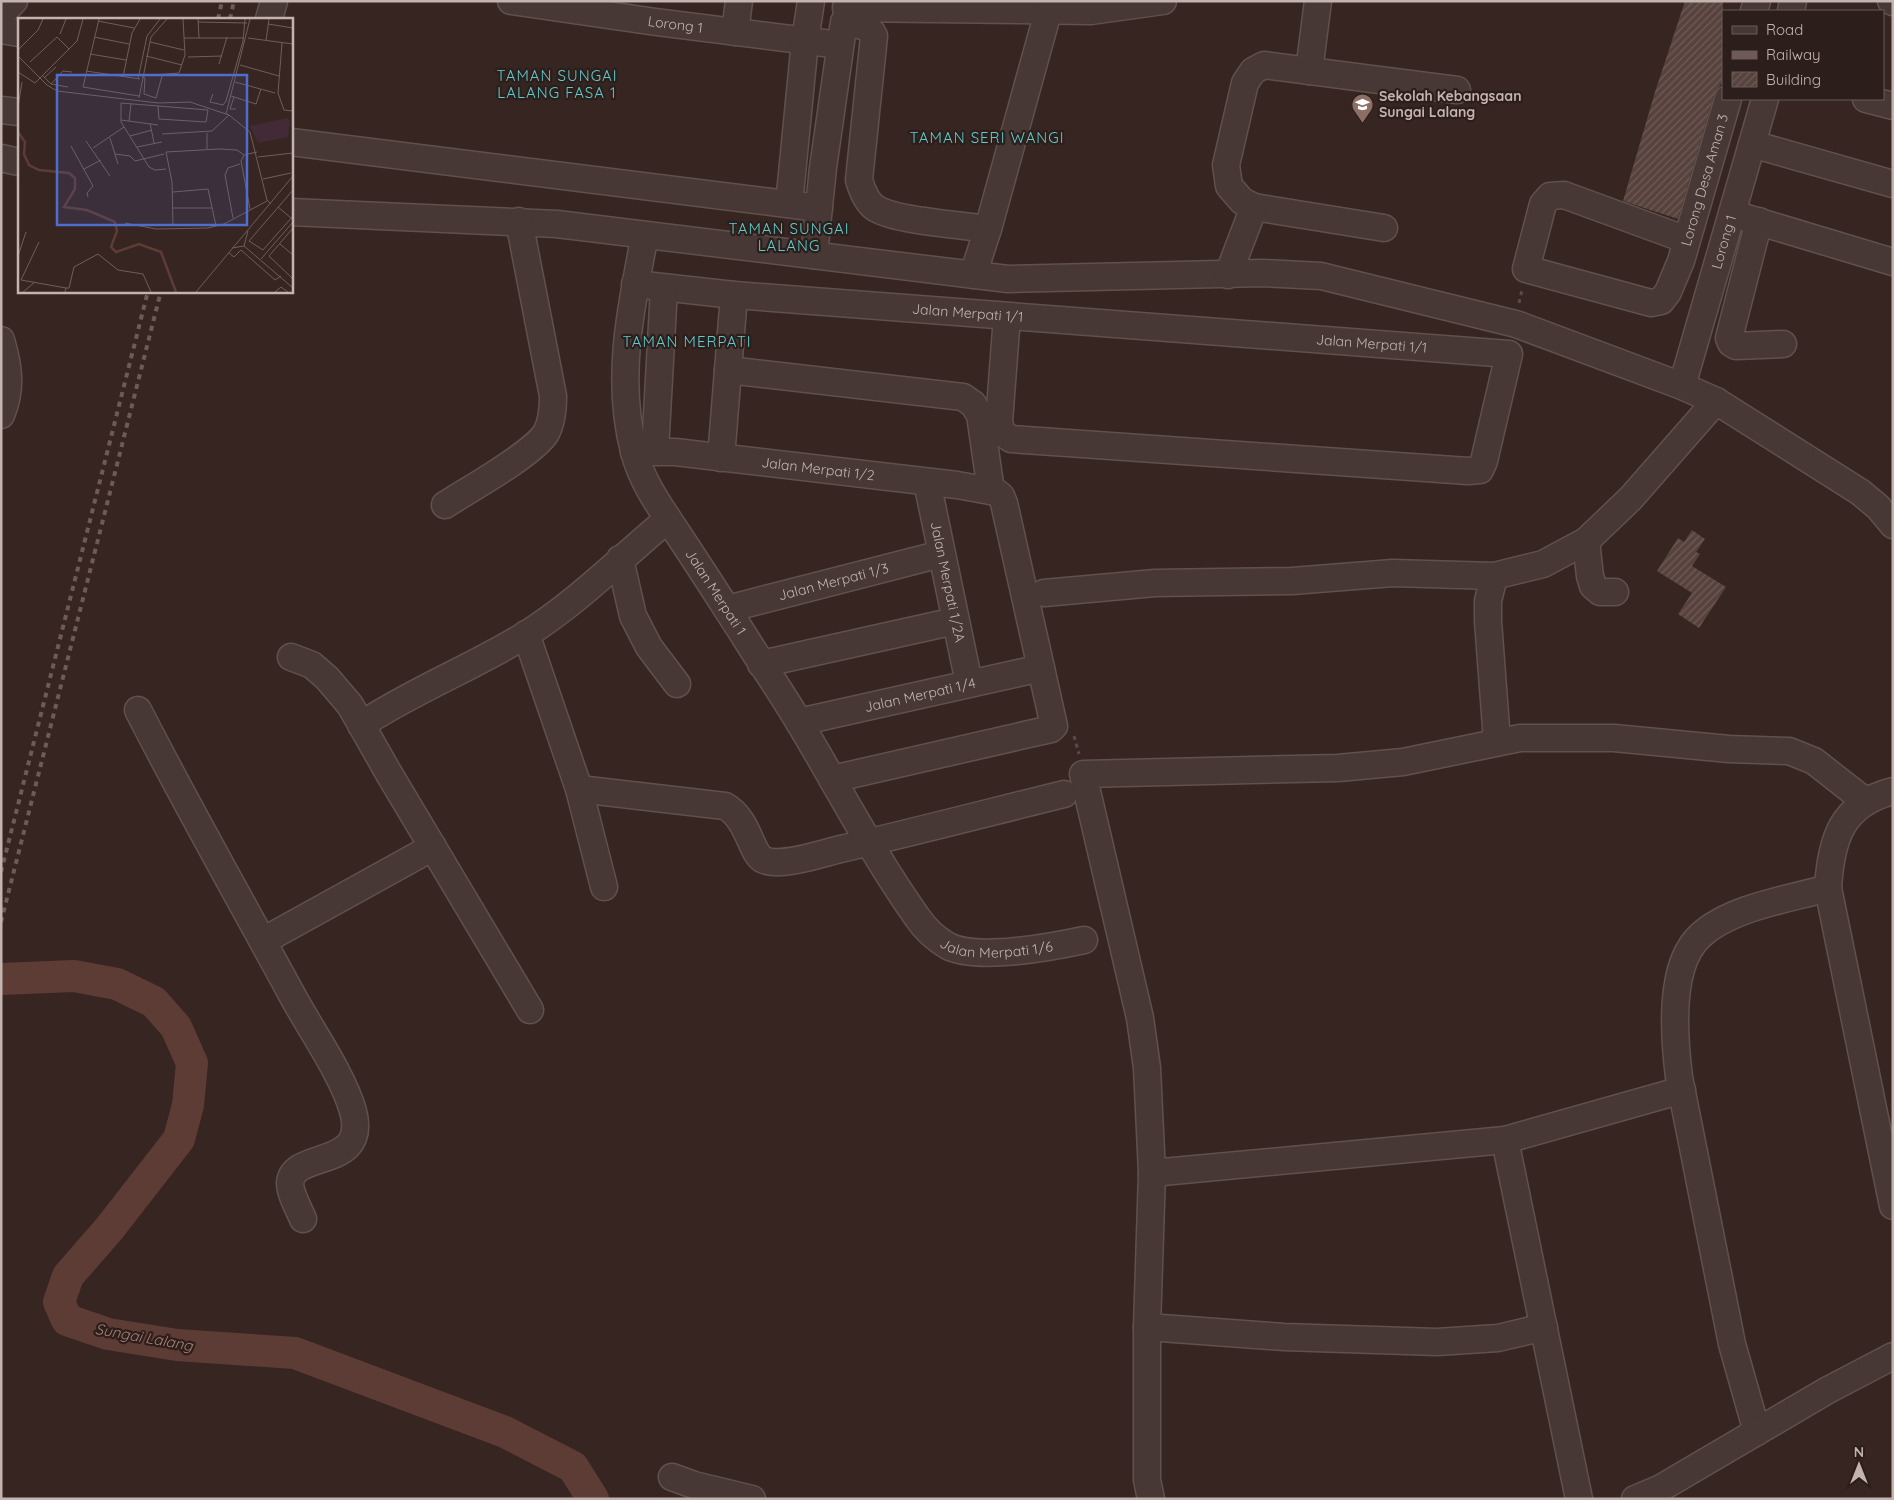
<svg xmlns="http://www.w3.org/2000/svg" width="1894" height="1500" viewBox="0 0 1894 1500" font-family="Quicksand,sans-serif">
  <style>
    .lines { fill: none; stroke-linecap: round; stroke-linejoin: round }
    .river { stroke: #5e3c36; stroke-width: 32 }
    .building { fill: url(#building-hatch) }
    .minor-casing { stroke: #5f514c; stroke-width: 29 }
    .path { stroke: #5c484e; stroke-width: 3; stroke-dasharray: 4 4; stroke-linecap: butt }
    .minor { stroke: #483835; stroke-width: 26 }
    .rail { stroke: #6e5b57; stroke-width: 4; stroke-dasharray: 5 5; stroke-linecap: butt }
    .labels { text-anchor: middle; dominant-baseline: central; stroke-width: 4.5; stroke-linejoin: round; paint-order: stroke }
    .street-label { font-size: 14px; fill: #c4b4af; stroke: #2c1e1a }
    .poi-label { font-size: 14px; font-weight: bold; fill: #c4b4af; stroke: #2c1e1a; text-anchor: start }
    .neighbourhood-label { font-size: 15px; letter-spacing: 1px; fill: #61cace; stroke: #2c1e1a }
    .water-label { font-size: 15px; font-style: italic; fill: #ab8179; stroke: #2c1e1a }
    .inset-river { fill: none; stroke: #5e3c36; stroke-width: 2.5 }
    .inset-road { fill: none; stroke: #6f5e5a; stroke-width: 1 }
    .view { fill: #4f6dcc; fill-opacity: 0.15; stroke: #4f6dcc; stroke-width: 2.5 }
    .inset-edge { fill: none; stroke: #c4b4af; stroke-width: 2.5 }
  </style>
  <defs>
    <pattern id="building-hatch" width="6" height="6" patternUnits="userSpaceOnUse" patternTransform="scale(1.25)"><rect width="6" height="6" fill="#57423e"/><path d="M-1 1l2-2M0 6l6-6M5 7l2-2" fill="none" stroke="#6e5b57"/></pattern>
  </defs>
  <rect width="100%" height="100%" fill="#372522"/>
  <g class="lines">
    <path class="river" d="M 1,979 L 74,976 L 117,984 L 154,1002 L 176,1027 L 192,1063 L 188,1105 L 179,1139 L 109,1229 L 68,1276 L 59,1302 L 67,1320 L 108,1334 L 177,1345 L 295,1353 L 505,1432 L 573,1467 L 593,1499"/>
  </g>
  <g class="building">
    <path d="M 1685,1 L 1723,1 L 1723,81 L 1714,95 L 1678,219 L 1623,201 L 1655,92 Z"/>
    <path d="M 1692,530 L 1705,539 L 1696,552 L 1700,554 L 1692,566 L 1726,587 L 1699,628 L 1678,614 L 1692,593 L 1657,571 L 1678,538 L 1684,542 Z"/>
  </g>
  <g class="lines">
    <defs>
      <g id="minor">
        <path id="s1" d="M 511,1 L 656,22 L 840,45"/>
        <path d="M 1891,1 L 1893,2"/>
        <path d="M 846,8 L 1091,11 L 1163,1"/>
        <path d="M 1754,11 L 1757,1"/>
        <path d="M 1791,11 L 1793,1"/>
        <path d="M 1,15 L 14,1"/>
        <path d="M 269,19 L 274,1"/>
        <path d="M 844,22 C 856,25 869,24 874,36 L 859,180 C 862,190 867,204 877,209 C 898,221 962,225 988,229"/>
        <path d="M 1,30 L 19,33"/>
        <path d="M 735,32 L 739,1"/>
        <path d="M 1309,71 L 1318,1"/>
        <path d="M 1866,99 L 1893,106"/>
        <path d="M 1,110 L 19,112"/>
        <path d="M 291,142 L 819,208"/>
        <path d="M 1752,144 L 1893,184"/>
        <path d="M 1,158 L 19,162"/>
        <path d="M 789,204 L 805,41 L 811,1"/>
        <path d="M 1254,207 L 1384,228"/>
        <path d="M 291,212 L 557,224 L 1008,279 L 1263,273 L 1321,276 L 1516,324 L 1682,386 L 1716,401 L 1860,492 L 1878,507 L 1893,525"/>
        <path d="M 1743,217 L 1893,262"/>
        <path d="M 1759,221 L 1729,338 L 1731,343 L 1736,346 L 1783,344"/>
        <path id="s2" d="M 645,235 C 631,306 615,379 634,451 C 641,481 661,508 678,534 C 700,567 721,600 743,634 C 761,663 781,692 799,722 C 838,787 873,855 917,917 C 925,929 936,939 948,946 C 977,961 1052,947 1084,940"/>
        <path id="s3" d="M 1687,240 L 1564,195 L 1550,196 L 1543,204 L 1526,269 L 1651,303 L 1661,301 L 1668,292 L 1681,261 L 1728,99"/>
        <path d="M 814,255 L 823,168 L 843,28"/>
        <path d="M 973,275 L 988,229 L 1048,12"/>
        <path d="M 1228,275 L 1254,207 L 1242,201 L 1229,186 L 1226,165 L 1245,83 L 1253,71 L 1264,65 L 1457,90"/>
        <path id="s4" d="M 635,284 L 734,295 L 1509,354 L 1484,461 L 1480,470 L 1468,471 L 1011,439 L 1002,433 L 999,422 L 1007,316"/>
        <path d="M 1,340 C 9,367 12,389 1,415"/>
        <path d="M 728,370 L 963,397 L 973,404 L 980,415 L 991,491"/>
        <path id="s5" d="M 1682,386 L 1765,99"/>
        <path d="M 655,451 L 664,288"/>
        <path id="s6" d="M 634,452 L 675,452 L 957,485 L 996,492 L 1001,496 L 1004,503 L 1054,726 L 1051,729 L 832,779"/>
        <path d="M 721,458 L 734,295"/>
        <path id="s7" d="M 927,482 L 969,683"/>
        <path d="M 445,505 C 468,490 533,454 546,433 C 552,422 553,409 553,396 L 519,221"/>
        <path d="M 1586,541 L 1590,576 L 1593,586 L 1600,592 L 1615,592"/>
        <path d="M 620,559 L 633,616 L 649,647 L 677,684"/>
        <path d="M 1494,576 L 1488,601 L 1488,621 L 1497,741"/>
        <path d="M 1044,593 L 1155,583 L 1292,581 L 1393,573 L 1494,576 L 1543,564 L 1586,541 L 1606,522 L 1631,498 L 1716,401"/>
        <path id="s8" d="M 727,609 L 941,554"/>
        <path d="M 526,634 L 579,789 L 604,887"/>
        <path d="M 291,657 L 312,665 L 327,678 L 350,705 L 388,772 L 530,1010"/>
        <path d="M 761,664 L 955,621"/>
        <path d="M 138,710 C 187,806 240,899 291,993 C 310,1029 342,1073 353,1111 C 369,1171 293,1149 290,1183 C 290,1194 299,1209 303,1219"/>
        <path id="s9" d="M 799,722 L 1041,668"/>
        <path d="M 361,725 C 414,690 474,667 527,634 C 579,601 622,557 668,519"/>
        <path d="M 579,789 L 725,806 C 749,819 751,855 764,860 C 783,868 825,852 845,848 C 918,831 991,812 1064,794"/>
        <path d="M 1893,791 C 1841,804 1831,840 1828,888 L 1893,1206"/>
        <path d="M 263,941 L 433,847"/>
        <path d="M 1505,1140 L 1579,1499"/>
        <path d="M 1152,1173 L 1505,1140 L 1682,1090"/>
        <path d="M 1147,1327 L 1284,1337 L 1437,1342 L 1498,1338 L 1544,1327"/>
        <path d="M 1757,1432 L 1732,1344 L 1679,1077 C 1674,1037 1668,964 1701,935 C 1732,907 1789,899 1828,888"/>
        <path d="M 672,1477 L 694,1485 L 752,1499"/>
        <path d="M 1151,1499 L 1147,1480 L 1147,1327 L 1152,1173 L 1147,1068 L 1140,1018 L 1083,774 L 1338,768 L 1403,762 L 1520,738 L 1614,738 L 1729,749 L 1789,751 L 1814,761 L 1865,801"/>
        <path d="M 1635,1499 L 1661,1488 L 1828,1390 L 1893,1356"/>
      </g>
    </defs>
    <use href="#minor" class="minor-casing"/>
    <g class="path">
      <path d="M 1519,303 L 1522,290"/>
      <path d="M 1074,736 L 1079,754"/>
    </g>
    <use href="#minor" class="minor"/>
    <g class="rail">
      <path d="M 218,19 L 222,1"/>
      <path d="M 230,19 L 234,1"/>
      <path d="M 1,872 L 148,291"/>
      <path d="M 1,922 L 161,291"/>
    </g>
  </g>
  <defs>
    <symbol id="school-pin" viewBox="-11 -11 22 30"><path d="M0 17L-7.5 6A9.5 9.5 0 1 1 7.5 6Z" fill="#8d6e63" stroke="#2c1e1a"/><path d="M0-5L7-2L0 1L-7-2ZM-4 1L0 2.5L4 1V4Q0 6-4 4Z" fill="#fff"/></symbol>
  </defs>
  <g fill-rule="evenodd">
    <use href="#school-pin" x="1350" y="92" width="25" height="34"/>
  </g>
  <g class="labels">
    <g class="street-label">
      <text stroke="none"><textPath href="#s1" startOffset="166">Lorong 1</textPath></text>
      <text stroke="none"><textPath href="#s3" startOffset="492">Lorong Desa Aman 3</textPath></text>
      <text stroke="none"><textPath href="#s5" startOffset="150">Lorong 1</textPath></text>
      <text stroke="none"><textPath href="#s4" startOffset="334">Jalan Merpati 1/1</textPath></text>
      <text stroke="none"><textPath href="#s4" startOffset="739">Jalan Merpati 1/1</textPath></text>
      <text stroke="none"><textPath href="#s6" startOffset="185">Jalan Merpati 1/2</textPath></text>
      <text stroke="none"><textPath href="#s8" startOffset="110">Jalan Merpati 1/3</textPath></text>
      <text stroke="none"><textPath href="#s7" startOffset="102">Jalan Merpati 1/2A</textPath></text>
      <text stroke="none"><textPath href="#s2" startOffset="382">Jalan Merpati 1</textPath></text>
      <text stroke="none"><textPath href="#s9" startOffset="124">Jalan Merpati 1/4</textPath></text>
      <text stroke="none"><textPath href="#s2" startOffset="856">Jalan Merpati 1/6</textPath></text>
    </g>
    <g class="poi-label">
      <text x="1379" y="96">Sekolah Kebangsaan<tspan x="1379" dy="16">Sungai Lalang</tspan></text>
    </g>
    <g class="neighbourhood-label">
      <text x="557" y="75">TAMAN SUNGAI<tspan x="557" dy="17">LALANG FASA 1</tspan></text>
      <text x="987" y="137">TAMAN SERI WANGI</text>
      <text x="789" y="228">TAMAN SUNGAI<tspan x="789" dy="17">LALANG</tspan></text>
      <text x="687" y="341">TAMAN MERPATI</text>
    </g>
    <g class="water-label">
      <text transform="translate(144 1337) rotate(10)">Sungai Lalang</text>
    </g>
  </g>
  <g transform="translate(18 18)">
    <rect width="275" height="275" fill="#372522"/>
    <path d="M 269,100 L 272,103 L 270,119 L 240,125 L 232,108 Z" fill="#422b36"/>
    <path class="inset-river" d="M 0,114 L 7,124 L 6,136 L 11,147 L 21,152 L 51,155 L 57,160 L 57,171 L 46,189 L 69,192 L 97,204 L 99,213 L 93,229 L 98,234 L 121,226 L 143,234 L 158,274"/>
    <path class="inset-road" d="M 81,1 L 65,69 L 121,78M 180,1 L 181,20M 80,3 L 116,10M 180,4 L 229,5M 250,6 L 275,10M 42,16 L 48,1M 76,19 L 111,26M 166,20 L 226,20M 230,20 L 275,26M 248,23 L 251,1M 132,24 L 166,32M 264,25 L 260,75 L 266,92 L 275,93M 0,32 L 20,12 L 25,1M 72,36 L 108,42M 0,38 L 29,67 L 39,73 L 140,85 L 172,84 L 211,97 L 232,114 L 249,182 L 253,186M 128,38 L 164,47M 170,39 L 204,38M 12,44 L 39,19 L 51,31M 201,46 L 209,19M 222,47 L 261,58M 68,53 L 122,61M 0,54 L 17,65 L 59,23 L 65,1M 24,57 L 33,66 L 50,69M 124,58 L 161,55 L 167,37 L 165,1M 105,59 L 114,15 L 122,1M 124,59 L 127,60 L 126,76 L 138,80M 26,60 L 38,49M 120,61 L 129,18 L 142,1M 217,64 L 257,75M 33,66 L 45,53 L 54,54M 195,76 L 192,84 L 205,87 L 208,83M 213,78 L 238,86 L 243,71M 216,79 L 212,91 L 218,91M 121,80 L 133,19 L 149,1M 138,80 L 144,58M 208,83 L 225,23 L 227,1M 103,85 L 190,92 L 188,104 L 141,101 L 140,88M 103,85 L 103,104 L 131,149 L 137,152 L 148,151M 0,89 L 4,64M 208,96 L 232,1M 103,102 L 140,107M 111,103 L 113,86M 132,105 L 136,125M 189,115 L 189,131M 144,116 L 194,113 L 211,97M 112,118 L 134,112M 92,120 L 100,146M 68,123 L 92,158M 53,128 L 75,168 L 69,175 L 70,179M 119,129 L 144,124M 75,130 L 106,109M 97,136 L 112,138 L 117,143 L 146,136M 240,139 L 275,135M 66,151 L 83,142M 245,161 L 273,155M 275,172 L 231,223 L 245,232 L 275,198M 155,174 L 190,171 L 198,208M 260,189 L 273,200M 154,190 L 194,190M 232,191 L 223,143 L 226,137 L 239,134M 215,200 L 207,157 L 210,150 L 222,146M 107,205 L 138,211 L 190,210 L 206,206 L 249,183M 155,208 L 154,164 L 148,134 L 201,131 L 219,132 L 226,137M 275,210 L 251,238 L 275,261M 21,224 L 3,262 L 48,270 L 47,274M 262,226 L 275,237M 226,228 L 275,270M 214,230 L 226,228 L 230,213M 211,235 L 216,239 L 223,232 L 257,262 L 263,258M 0,238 L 8,214M 243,241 L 275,204M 48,270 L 51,270 L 56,249 L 80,236 L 100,252 L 125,256 L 133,274M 5,274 L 17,264M 178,274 L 275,158M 257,274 L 263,269 L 270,274"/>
    <path class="view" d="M 39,57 L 229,57 L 229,207 L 39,207 Z"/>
    <rect width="275" height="275" class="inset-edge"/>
  </g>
  <rect width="1894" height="1500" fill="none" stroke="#c4b4af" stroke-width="5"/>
  <rect x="1722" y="10" width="162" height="90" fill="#2c1e1a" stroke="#695a56"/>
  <rect x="1732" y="26" width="25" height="8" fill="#483835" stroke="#695a56"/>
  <text x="1766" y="35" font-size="15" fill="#c4b4af">Road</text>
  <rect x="1732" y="51" width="25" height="8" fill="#6e5b57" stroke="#695a56"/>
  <text x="1766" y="60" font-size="15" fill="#c4b4af">Railway</text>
  <rect x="1732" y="72" width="25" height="15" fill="url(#building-hatch)" stroke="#695a56"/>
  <text x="1766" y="85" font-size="15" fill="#c4b4af">Building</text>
  <g transform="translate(1859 1465)" stroke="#2c1e1a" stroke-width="4" paint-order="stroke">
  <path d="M0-4L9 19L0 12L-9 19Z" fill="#c4b4af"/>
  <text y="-8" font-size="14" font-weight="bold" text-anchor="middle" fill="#c4b4af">N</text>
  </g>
</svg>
